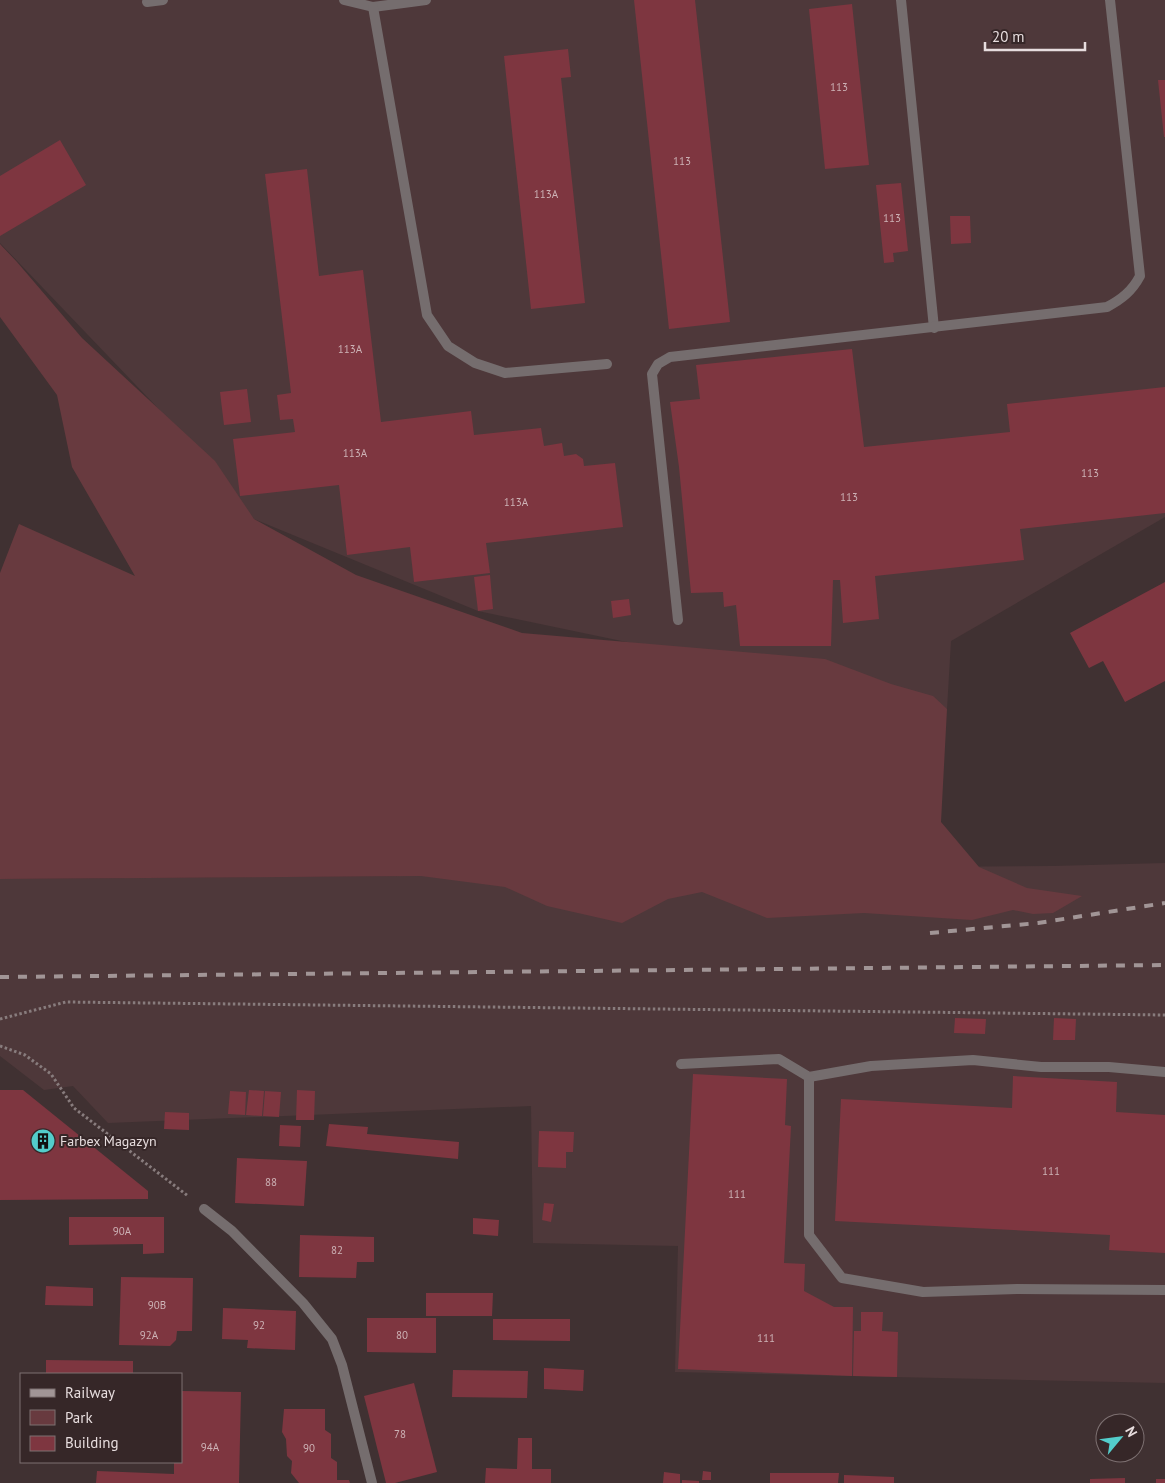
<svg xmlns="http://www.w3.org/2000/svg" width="1165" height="1483" viewBox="0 0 1165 1483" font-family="'PT Sans',sans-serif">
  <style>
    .built { fill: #4e383a }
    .green { fill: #683a3f }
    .building { fill: #7e3640 }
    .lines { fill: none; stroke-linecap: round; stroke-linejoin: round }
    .path { stroke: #887c7d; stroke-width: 3; stroke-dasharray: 2.5 2.5; stroke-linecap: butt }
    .lane { stroke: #756d6e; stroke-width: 10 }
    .rail { stroke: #a19596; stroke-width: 4; stroke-dasharray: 9 9; stroke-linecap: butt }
    .labels { text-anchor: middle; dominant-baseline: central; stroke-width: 4; stroke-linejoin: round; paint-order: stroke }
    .number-label { font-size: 11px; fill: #cdb3b6 }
    .poi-label { font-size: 14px; fill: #e7ddde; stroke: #362728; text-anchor: start }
  </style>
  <rect width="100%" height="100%" fill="#403132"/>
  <g class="built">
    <path d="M 0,0 L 1165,0 L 1165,517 L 951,641 L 947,709 L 478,611 L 254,519 L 154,404 L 0,243 Z"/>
    <path d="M 1165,863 L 1165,1383 L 675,1372 L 678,1246 L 533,1243 L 531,1106 L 108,1123 L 73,1086 L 44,1090 L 0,1056 L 0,879 L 402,876 L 678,869 L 1053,866 Z"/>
  </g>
  <path class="green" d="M 0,244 L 17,262 L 82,338 L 215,461 L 254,519 L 356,575 L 522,633 L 825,659 L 891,684 L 933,696 L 947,709 L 941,822 L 979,867 L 1027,888 L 1082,896 L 1053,913 L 1033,914 L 1013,910 L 972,920 L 864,913 L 767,918 L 702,892 L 668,899 L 622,923 L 547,906 L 505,887 L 421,876 L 0,879 L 0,573 L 19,524 L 135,576 L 72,467 L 57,395 L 0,317 Z"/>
  <g class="building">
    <path d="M 634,0 L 695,0 L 730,322 L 669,329 Z"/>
    <path d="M 852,4 L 869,165 L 825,169 L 809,9 Z"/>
    <path d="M 568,49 L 571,77 L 561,78 L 585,303 L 531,309 L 504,56 Z"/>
    <path d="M 1158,80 L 1165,80 L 1165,137 L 1164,137 Z"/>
    <path d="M 60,140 L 86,185 L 0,236 L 0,176 Z"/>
    <path d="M 307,169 L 319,276 L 363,270 L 381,422 L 471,411 L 474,435 L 541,428 L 544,446 L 562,443 L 564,456 L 576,454 L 583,459 L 584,466 L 615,463 L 623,527 L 486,543 L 490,573 L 414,582 L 410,547 L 347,555 L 339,485 L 240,496 L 233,439 L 295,432 L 293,419 L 280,420 L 277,395 L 291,393 L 265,174 Z"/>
    <path d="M 901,183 L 908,251 L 893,253 L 894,262 L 884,263 L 876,185 Z"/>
    <path d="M 950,216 L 970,216 L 971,243 L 951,244 Z"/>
    <path d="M 852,349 L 864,447 L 1010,432 L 1007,404 L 1165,387 L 1165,513 L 1020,529 L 1024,560 L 875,576 L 879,619 L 843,623 L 840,580 L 833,580 L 831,646 L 740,646 L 736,605 L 724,607 L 723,592 L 691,593 L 679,467 L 670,402 L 700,399 L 696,365 Z"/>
    <path d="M 247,389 L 251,422 L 224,425 L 220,392 Z"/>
    <path d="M 490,575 L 493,609 L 478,611 L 474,577 Z"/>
    <path d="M 1165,582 L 1165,681 L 1125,702 L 1103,661 L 1089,668 L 1070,633 Z"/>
    <path d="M 629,599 L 631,615 L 613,618 L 611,601 Z"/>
    <path d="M 955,1018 L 986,1019 L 985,1034 L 954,1033 Z"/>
    <path d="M 1054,1018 L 1076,1019 L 1075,1040 L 1053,1040 Z"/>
    <path d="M 693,1074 L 787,1079 L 785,1125 L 791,1126 L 784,1263 L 805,1264 L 804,1291 L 834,1307 L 853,1307 L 852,1376 L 678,1369 Z"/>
    <path d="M 1013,1076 L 1117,1082 L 1116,1112 L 1165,1115 L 1165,1253 L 1109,1250 L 1110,1235 L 835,1221 L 841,1099 L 1012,1108 Z"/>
    <path d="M 0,1090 L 23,1090 L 148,1191 L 148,1199 L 0,1200 Z"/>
    <path d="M 249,1090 L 264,1091 L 262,1116 L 246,1115 Z"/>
    <path d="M 297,1090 L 315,1091 L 314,1120 L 296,1120 Z"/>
    <path d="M 230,1091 L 246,1092 L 245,1115 L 228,1114 Z"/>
    <path d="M 265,1091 L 281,1092 L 279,1117 L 263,1116 Z"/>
    <path d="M 165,1112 L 189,1113 L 189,1130 L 164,1129 Z"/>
    <path d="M 329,1124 L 368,1127 L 367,1134 L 459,1142 L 458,1159 L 326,1146 Z"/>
    <path d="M 280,1125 L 301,1126 L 300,1147 L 279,1146 Z"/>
    <path d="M 539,1131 L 574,1132 L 573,1152 L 566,1152 L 566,1168 L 538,1167 Z"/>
    <path d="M 237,1158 L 307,1161 L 304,1206 L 235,1203 Z"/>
    <path d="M 544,1203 L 554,1204 L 551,1222 L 542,1220 Z"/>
    <path d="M 69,1217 L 164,1217 L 164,1253 L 143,1254 L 143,1244 L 69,1245 Z"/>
    <path d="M 473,1218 L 499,1220 L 498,1236 L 473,1234 Z"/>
    <path d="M 300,1235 L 374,1237 L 374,1262 L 357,1262 L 356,1278 L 299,1277 Z"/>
    <path d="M 121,1277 L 193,1278 L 192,1331 L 177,1331 L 176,1340 L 170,1346 L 119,1345 Z"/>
    <path d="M 46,1286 L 93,1288 L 93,1306 L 45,1305 Z"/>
    <path d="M 426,1293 L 493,1293 L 492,1316 L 426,1316 Z"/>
    <path d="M 223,1308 L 296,1311 L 295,1350 L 247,1348 L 248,1340 L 222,1339 Z"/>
    <path d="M 861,1312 L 883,1312 L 882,1331 L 898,1332 L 897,1377 L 853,1376 L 854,1331 L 861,1331 Z"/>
    <path d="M 367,1318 L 436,1318 L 436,1353 L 367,1352 Z"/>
    <path d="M 493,1319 L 570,1319 L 570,1341 L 493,1340 Z"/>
    <path d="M 46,1360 L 133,1361 L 133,1374 L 46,1374 Z"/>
    <path d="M 544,1368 L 584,1370 L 583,1391 L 544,1389 Z"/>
    <path d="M 453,1370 L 528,1371 L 527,1398 L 452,1397 Z"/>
    <path d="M 414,1383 L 437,1472 L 395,1483 L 386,1483 L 364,1396 Z"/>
    <path d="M 181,1391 L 241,1392 L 239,1483 L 96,1483 L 97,1471 L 174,1474 L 174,1462 L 181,1462 Z"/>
    <path d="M 284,1409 L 325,1409 L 325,1430 L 331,1434 L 331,1458 L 337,1462 L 337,1480 L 349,1480 L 350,1483 L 299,1483 L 291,1473 L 292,1461 L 287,1456 L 286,1439 L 282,1432 Z"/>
    <path d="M 518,1438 L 532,1438 L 532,1469 L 551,1469 L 551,1483 L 485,1483 L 486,1468 L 517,1469 Z"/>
    <path d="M 703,1471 L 711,1472 L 711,1480 L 702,1480 Z"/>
    <path d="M 664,1472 L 680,1474 L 680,1483 L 663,1483 Z"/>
    <path d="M 770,1473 L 839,1473 L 838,1483 L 770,1483 Z"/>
    <path d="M 844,1475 L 894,1477 L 894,1483 L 844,1483 Z"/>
    <path d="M 1125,1478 L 1125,1483 L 1090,1483 L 1090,1479 Z"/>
    <rect x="1156" y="1479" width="9" height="4"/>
    <path d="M 682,1480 L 699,1481 L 699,1483 L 682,1483 Z"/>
  </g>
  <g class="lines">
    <g class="path">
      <path d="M 0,1019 L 66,1002 L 1165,1015"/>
      <path d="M 0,1046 L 25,1055 L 51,1074 L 74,1108 L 188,1196"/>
    </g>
    <g class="lane">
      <path d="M 344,0 L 373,7 L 426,0"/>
      <path d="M 901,0 L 934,328"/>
      <path d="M 147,2 L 163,0"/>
      <path d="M 373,7 L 427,315 L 448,346 L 475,363 L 505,373 L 607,364"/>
      <path d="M 678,620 L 652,374 L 658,364 L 670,357 L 1107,307 C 1122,299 1132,291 1140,276 L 1110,0"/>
      <path d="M 681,1064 L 779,1059 L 809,1077 L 871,1066 L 973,1060 L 1041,1067 L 1109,1067 L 1165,1072"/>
      <path d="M 809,1077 L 809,1235 L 842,1278 L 923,1292 L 1017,1289 L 1165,1290"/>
      <path d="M 204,1209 L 232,1231 L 303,1303 L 332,1339 L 342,1365 L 372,1483"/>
    </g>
    <g class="rail">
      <path d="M 930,933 L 1038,923 L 1165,903"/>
      <path d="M 0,977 L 1165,965"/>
    </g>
  </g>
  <defs>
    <symbol id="building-disc" viewBox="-11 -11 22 22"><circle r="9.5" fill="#53cdcb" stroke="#362728"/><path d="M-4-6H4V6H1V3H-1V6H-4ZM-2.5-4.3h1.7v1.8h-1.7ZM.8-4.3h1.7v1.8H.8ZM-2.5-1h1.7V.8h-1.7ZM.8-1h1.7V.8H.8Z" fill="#111"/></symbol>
  </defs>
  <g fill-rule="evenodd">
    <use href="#building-disc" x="29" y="1127" width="28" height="28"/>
  </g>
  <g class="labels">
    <g class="number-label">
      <text x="839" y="87">113</text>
      <text x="682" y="161">113</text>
      <text x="546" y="194">113A</text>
      <text x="892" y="218">113</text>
      <text x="350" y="349">113A</text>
      <text x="355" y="453">113A</text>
      <text x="1090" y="473">113</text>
      <text x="849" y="497">113</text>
      <text x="516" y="502">113A</text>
      <text x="1051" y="1171">111</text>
      <text x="271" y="1182">88</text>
      <text x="737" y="1194">111</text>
      <text x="122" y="1231">90A</text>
      <text x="337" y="1250">82</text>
      <text x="157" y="1305">90B</text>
      <text x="259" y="1325">92</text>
      <text x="149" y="1335">92A</text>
      <text x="402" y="1335">80</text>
      <text x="766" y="1338">111</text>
      <text x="400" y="1434">78</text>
      <text x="210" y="1447">94A</text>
      <text x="309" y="1448">90</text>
    </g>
    <g class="poi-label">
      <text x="60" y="1141">Farbex Magazyn</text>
    </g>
  </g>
  <rect x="20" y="1373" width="162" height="90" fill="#362728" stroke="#7d7071"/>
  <rect x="30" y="1389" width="25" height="8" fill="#a19596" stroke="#7d7071"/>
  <text x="65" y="1398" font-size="15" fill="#e7ddde">Railway</text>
  <rect x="30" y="1410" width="25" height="15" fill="#683a3f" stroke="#7d7071"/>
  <text x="65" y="1423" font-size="15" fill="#e7ddde">Park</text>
  <rect x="30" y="1436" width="25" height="15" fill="#7e3640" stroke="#7d7071"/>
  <text x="65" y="1448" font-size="15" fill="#e7ddde">Building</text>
  <g transform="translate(1120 1438) rotate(61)"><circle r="24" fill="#362728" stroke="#7d7071"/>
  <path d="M0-4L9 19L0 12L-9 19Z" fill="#53cdcb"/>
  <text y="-8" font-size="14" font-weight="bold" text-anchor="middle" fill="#e7ddde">N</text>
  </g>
  <path d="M985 42v8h100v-8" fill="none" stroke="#e7ddde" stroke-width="2.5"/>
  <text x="992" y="42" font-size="15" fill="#e7ddde" stroke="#362728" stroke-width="4" paint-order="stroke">20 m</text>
</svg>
